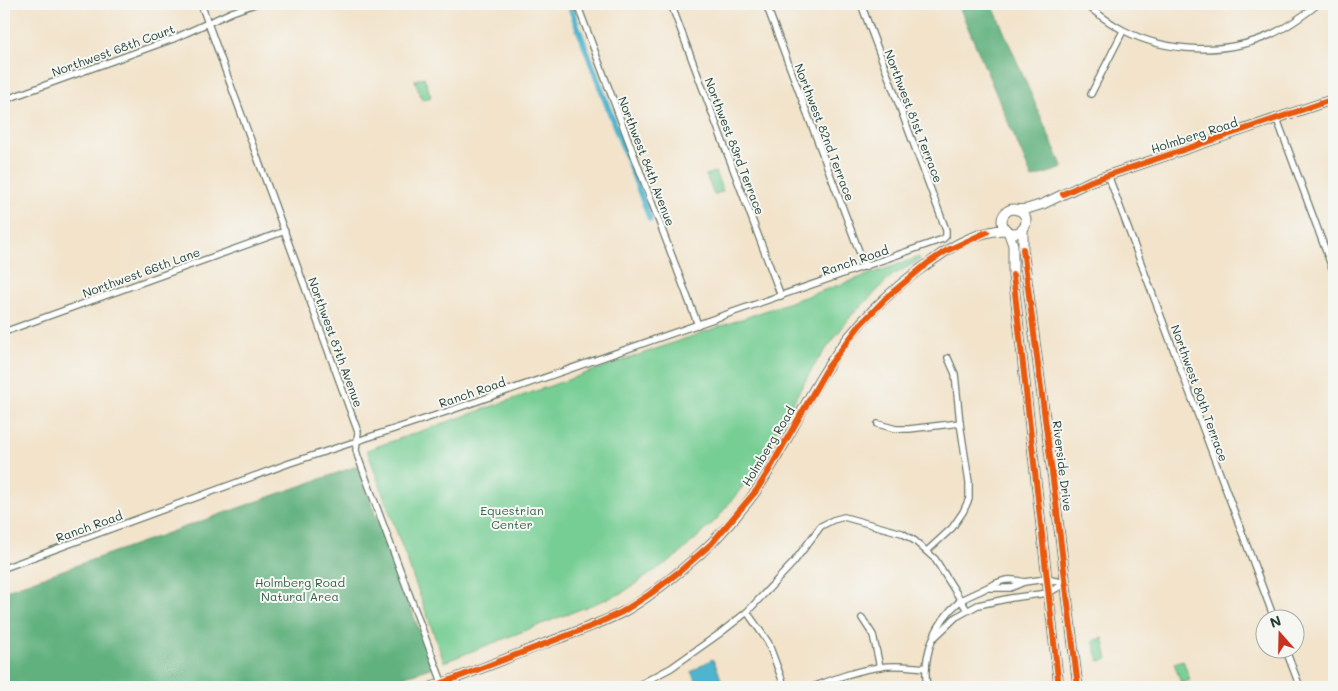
<svg xmlns="http://www.w3.org/2000/svg" width="1338" height="691" viewBox="0 0 1338 691" font-family="Mali,sans-serif">
  <style>
    .green { fill: #77ce94; stroke: #4b8664 }
    .forest { fill: #61b17e; stroke: #407759 }
    .water { fill: #50b5cf; stroke: #387982 }
    .lines { fill: none; stroke-linecap: round; stroke-linejoin: round }
    .canal { stroke: #50b5cf; stroke-width: 6 }
    .street-casing { stroke: #697768; stroke-width: 8 }
    .secondary-casing { stroke: #697768; stroke-width: 11 }
    .street { stroke: #fff; stroke-width: 5.5 }
    .secondary { stroke: #fff; stroke-width: 9 }
    .cycleway-casing { stroke: #f6f6f2; stroke-width: 9 }
    .cycleway { stroke: #e8590c; stroke-width: 6 }
    .labels { text-anchor: middle; dominant-baseline: central; stroke-width: 4; stroke-linejoin: round; paint-order: stroke }
    .street-label { font-size: 12px; fill: #1f3d34; stroke: #f6f6f2 }
    .park-label { font-size: 12px; fill: #35614c; stroke: #f6f6f2 }
  </style>
  <rect width="100%" height="100%" fill="#f6f6f2"/>
  <filter id="ink" filterUnits="userSpaceOnUse"><feTurbulence type="fractalNoise" baseFrequency=".02" numOctaves="2"/><feDisplacementMap in="SourceGraphic" scale="10" xChannelSelector="R" yChannelSelector="G"/><feConvolveMatrix kernelMatrix="1 2 1 2 8 2 1 2 1" color-interpolation-filters="sRGB"/></filter>
  <filter id="wash" filterUnits="userSpaceOnUse"><feTurbulence type="fractalNoise" baseFrequency=".0096" numOctaves="4" result="noise"/><feDisplacementMap in="SourceGraphic" scale="20" xChannelSelector="R" yChannelSelector="G"/><feGaussianBlur stdDeviation="1.12" result="paint"/><feColorMatrix in="noise" values="0 0 0 0 0 0 0 0 0 0 0 0 0 0 0 0 0 1.4 0 .05"/><feComposite in="paint" operator="in"/></filter>
  <g filter="url(#wash)">
    <rect width="100%" height="100%" fill="#f2e3ca"/>
    <g class="green">
      <path d="M 424,77 L 431,97 L 422,100 L 415,80 Z"/>
      <path d="M 715,172 L 723,191 L 714,195 L 706,175 Z"/>
      <path d="M 919,257 L 920,260 L 893,275 L 851,316 L 815,364 L 785,416 L 755,471 L 716,520 L 678,555 L 622,593 L 444,662 L 367,450 Z"/>
      <path d="M 1103,638 L 1108,659 L 1099,661 L 1093,641 Z"/>
      <path d="M 1183,660 L 1190,680 L 1181,683 L 1174,663 Z"/>
    </g>
    <g class="forest">
      <path d="M 958,4 L 992,4 L 1063,168 L 1032,178 Z"/>
      <path d="M 357,466 L 433,667 L 374,687 L 4,687 L 4,591 Z"/>
    </g>
    <path class="water" d="M 712,659 C 719,668 719,677 724,687 L 700,687 L 691,672 Z"/>
    <g class="lines">
      <path class="canal" d="M 569,4 L 650,219"/>
    </g>
  </g>
  <g filter="url(#ink)">
    <g class="lines">
      <defs>
        <g id="street">
          <path d="M 201,4 L 358,432 L 356,450 L 358,457 L 443,685"/>
          <path d="M 577,4 L 698,325"/>
          <path d="M 671,4 L 781,296"/>
          <path d="M 766,4 L 865,267"/>
          <path d="M 1085,4 C 1097,13 1109,23 1123,30 C 1166,53 1226,55 1270,35 C 1288,27 1303,16 1318,4"/>
          <path d="M 1091,94 L 1123,31"/>
          <path d="M 4,100 L 173,39 L 232,12 L 255,4"/>
          <path d="M 1277,119 L 1334,273"/>
          <path d="M 1108,175 L 1274,618"/>
          <path d="M 4,332 L 285,231"/>
          <path d="M 878,424 L 896,429 L 909,429 L 960,423"/>
          <path d="M 927,551 L 952,528 L 963,512 L 969,499 L 969,482 L 960,423 L 955,374 L 948,358"/>
          <path d="M 4,568 L 290,463 L 449,411 L 943,239 L 946,236 L 946,230 L 861,4"/>
          <path d="M 987,588 L 1010,588 L 1024,582 L 1046,579 L 1066,583"/>
          <path d="M 747,612 L 768,642 L 784,685 L 786,687"/>
          <path d="M 862,618 L 873,635 L 880,667"/>
          <path d="M 935,637 L 956,617 L 978,605 L 1011,598 L 1048,593 L 1066,583"/>
          <path d="M 1285,648 L 1300,687"/>
          <path d="M 635,687 L 671,668 L 719,634 L 747,612 L 793,563 L 821,526 L 833,520 L 844,517 L 902,533 L 915,541 L 935,559 L 967,610"/>
          <path d="M 813,687 C 834,679 857,670 880,667 C 895,664 911,667 926,668"/>
          <path d="M 927,687 C 922,655 935,622 960,601 C 967,596 977,593 984,589 C 1000,581 1006,577 1024,582"/>
        </g>
        <g id="secondary">
          <circle cx="1014" cy="221" r="12"/>
          <path d="M 1017,210 L 1027,209 L 1043,204 L 1091,181 L 1334,99"/>
          <path d="M 1023,229 L 1023,249 L 1056,503 L 1078,687"/>
          <path d="M 1008,231 L 1013,245 L 1013,275 L 1059,687"/>
          <path d="M 432,687 C 470,673 508,658 546,643 C 571,634 597,625 621,613 C 642,602 662,586 680,571 C 709,548 734,521 756,491 C 783,452 801,408 827,368 C 853,326 892,288 933,260 C 953,245 981,230 1006,230"/>
        </g>
      </defs>
      <use href="#street" class="street-casing"/>
      <use href="#secondary" class="secondary-casing"/>
      <use href="#street" class="street"/>
      <use href="#secondary" class="secondary"/>
      <defs>
        <g id="cycleway">
          <path d="M 1063,194 L 1091,181 L 1334,99"/>
          <path d="M 1023,249 L 1056,503 L 1078,687"/>
          <path d="M 1013,275 L 1059,687"/>
          <path d="M 432,687 L 592,626 L 622,612 L 650,594 L 680,571 L 711,544 L 756,491 L 768,472 L 828,367 L 860,325 L 888,296 L 928,263 L 946,251 L 987,232"/>
        </g>
      </defs>
      <use href="#cycleway" class="cycleway-casing"/>
      <use href="#cycleway" class="cycleway"/>
    </g>
  </g>
  <g class="labels">
    <g class="street-label">
      <text transform="translate(113 50) rotate(-20)">Northwest 68th Court</text>
      <text transform="translate(914 116) rotate(69)">Northwest 81st Terrace</text>
      <text transform="translate(825 132) rotate(69)">Northwest 82nd Terrace</text>
      <text transform="translate(1194 135) rotate(-18)">Holmberg Road</text>
      <text transform="translate(735 146) rotate(69)">Northwest 83rd Terrace</text>
      <text transform="translate(647 161) rotate(69)">Northwest 84th Avenue</text>
      <text transform="translate(855 260) rotate(-19)">Ranch Road</text>
      <text transform="translate(141 272) rotate(-20)">Northwest 66th Lane</text>
      <text transform="translate(336 342) rotate(70)">Northwest 87th Avenue</text>
      <text transform="translate(472 392) rotate(-19)">Ranch Road</text>
      <text transform="translate(1200 393) rotate(70)">Northwest 80th Terrace</text>
      <text transform="translate(768 446) rotate(-59)">Holmberg Road</text>
      <text transform="translate(1063 466) rotate(83)">Riverside Drive</text>
      <text transform="translate(89 526) rotate(-20)">Ranch Road</text>
    </g>
    <g class="park-label">
      <text x="512" y="510">Equestrian<tspan x="512" dy="14">Center</tspan></text>
      <text x="300" y="582">Holmberg Road<tspan x="300" dy="14">Natural Area</tspan></text>
    </g>
  </g>
  <rect width="1338" height="691" fill="none" stroke="#f6f6f2" stroke-width="20"/>
  <g transform="translate(1280 634) rotate(340)"><circle r="24" fill="#f6f6f2" stroke="#a0aca6"/>
  <path d="M0-4L9 19L0 12L-9 19Z" fill="#c8321e"/>
  <text y="-8" font-size="14" font-weight="bold" text-anchor="middle" fill="#1f3d34">N</text>
  </g>
</svg>
